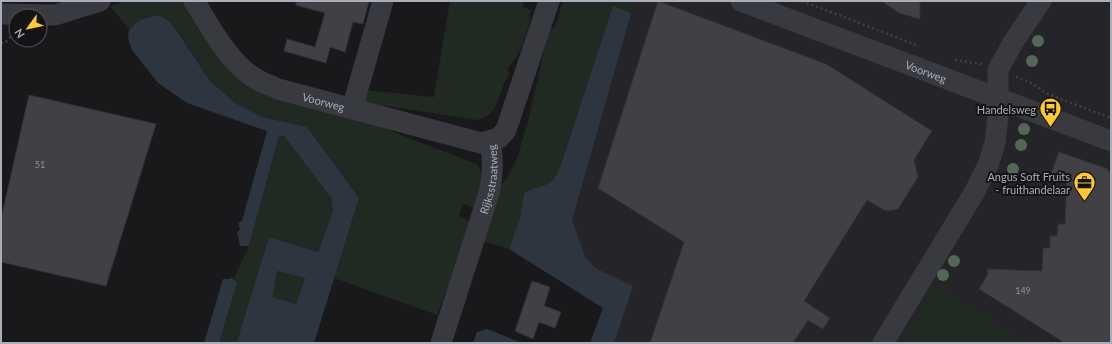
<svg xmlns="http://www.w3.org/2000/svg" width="1112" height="344" viewBox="0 0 1112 344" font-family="Lato,sans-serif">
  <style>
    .built { fill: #252428 }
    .green { fill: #202922 }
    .water { fill: #2d3640; fill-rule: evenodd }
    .building { fill: #404045; stroke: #333237 }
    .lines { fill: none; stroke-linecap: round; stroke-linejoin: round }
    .path { stroke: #3f4147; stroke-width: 2.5; stroke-dasharray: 2 3; stroke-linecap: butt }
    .minor { stroke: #393a40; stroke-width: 21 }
    .tree { fill: #526756 }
    .labels { text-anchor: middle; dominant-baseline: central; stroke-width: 4; stroke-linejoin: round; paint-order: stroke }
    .number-label { font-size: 9px; fill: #90929e }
    .street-label { font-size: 11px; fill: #aaaebb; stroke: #141316 }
    .poi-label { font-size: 11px; fill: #aaaebb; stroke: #141316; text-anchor: end }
  </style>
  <rect width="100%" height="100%" fill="#19181b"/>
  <path class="built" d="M 630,1 L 1111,1 L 1111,343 L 602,343 L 615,294 L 551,243 Z"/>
  <g class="green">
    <path d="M 122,1 L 183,1 L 224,58 L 384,127 L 398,134 L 477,164 L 483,175 L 475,208 L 463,204 L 459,216 L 470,221 L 457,264 L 437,315 L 334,278 L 359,198 L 307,127 L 262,117 L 234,104 L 210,81 L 171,21 L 159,15 L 134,25 L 129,30 L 111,7 Z"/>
    <path d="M 450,1 L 524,1 L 523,7 L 531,10 L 529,17 L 531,17 C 525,36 522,55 507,69 L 510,73 C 498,89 500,118 476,120 L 367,103 L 363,98 L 364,90 L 434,97 Z"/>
    <path d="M 563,1 L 635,1 L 631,13 L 613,7 L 559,170 C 549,191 539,183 524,193 L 520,218 L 509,249 L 480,240 L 494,194 L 507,178 L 517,158 L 527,125 L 549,30 L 555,27 Z"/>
    <path d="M 279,136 L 284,136 L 331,198 L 333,211 L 318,252 L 269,237 L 238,343 L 219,343 L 237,283 L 234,280 L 234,278 L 249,246 Z"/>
    <path d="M 277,271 L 305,278 L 296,304 L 271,297 Z"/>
    <path d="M 934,285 L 1029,343 L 898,343 Z"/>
  </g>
  <g class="water">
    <path d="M 613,6 L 631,13 L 572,220 L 586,259 L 597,269 L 633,286 L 614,343 L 590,343 L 603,308 L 509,249 L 520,218 L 524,193 C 539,183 549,191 559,170 Z"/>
    <path d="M 159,15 L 171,22 L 210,81 L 235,103 L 262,117 L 307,127 L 359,198 L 314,343 L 237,342 L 269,237 L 318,252 L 333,211 L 331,198 L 284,136 L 279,136 L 249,246 L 240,246 L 237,232 L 240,230 L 238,223 L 242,221 L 267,131 L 187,103 L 158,83 L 132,50 L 128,38 L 129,30 L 134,25 L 140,20 ZM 277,271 L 305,278 L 296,304 L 272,297 Z"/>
    <path d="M 231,277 L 237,283 L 219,343 L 204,343 L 223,279 L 230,279 Z"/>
    <path d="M 487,329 L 522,343 L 473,343 L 477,332 Z"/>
  </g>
  <g class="building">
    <path d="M 296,1 L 369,1 L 363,24 L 353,22 L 345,52 L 330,47 L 326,63 L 284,51 L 287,39 L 315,47 L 325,13 L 296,5 Z"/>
    <path d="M 658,1 L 826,64 L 932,131 L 914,160 L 918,177 L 898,209 L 886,211 L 867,200 L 804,301 L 830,318 L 823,329 L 808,320 L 793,343 L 650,343 L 684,242 L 598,188 Z"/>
    <path d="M 881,1 L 920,1 L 920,19 L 899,13 Z"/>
    <path d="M 29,95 L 156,124 L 106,286 L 1,262 L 1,219 Z"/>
    <path d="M 1059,152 L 1108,169 L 1108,171 L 1111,173 L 1111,343 L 1065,343 L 979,289 L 988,274 L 987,269 L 1042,271 L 1043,248 L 1050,248 L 1050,236 L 1057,236 L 1058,224 L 1065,224 L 1067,177 L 1050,176 Z"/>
    <path d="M 532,281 L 550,287 L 544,306 L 561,312 L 555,328 L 539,322 L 533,339 L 515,331 Z"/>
  </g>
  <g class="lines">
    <g class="path">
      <path d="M 802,1 L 919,46"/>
      <path d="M 1,43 L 6,42 L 11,36 L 12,32"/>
      <path d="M 955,60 L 982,64"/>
      <path d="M 1016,77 L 1031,83 L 1048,94 L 1111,118"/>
    </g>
    <g class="minor">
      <path id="s1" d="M 194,1 C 210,26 227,60 253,77 C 260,82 270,85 278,89 L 481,143 L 499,138 L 506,130 L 549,1"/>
      <path id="s2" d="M 741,1 L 1111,141"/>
      <path d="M 1,14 L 55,15 L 100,1"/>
      <path d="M 352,109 L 383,1"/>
      <path id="s3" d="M 441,343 L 489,193 C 493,175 494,160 490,142"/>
      <path d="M 883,343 L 974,193 L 988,165 L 995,143 L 998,116 L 998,70 L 1012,44 L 1041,1"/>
    </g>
  </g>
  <g class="tree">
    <circle cx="1038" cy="41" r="6"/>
    <circle cx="1032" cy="61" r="6"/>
    <circle cx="1024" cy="129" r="6"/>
    <circle cx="1021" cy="145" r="6"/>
    <circle cx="1013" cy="169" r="6"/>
    <circle cx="954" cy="261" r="6"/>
    <circle cx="943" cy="275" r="6"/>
  </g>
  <defs>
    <symbol id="bus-pin" viewBox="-11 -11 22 30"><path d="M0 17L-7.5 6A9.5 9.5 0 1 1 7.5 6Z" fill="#ffca2c" stroke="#141316"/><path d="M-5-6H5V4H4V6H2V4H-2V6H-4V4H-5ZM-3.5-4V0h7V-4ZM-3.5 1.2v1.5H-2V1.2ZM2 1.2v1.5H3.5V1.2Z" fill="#111"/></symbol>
    <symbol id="office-pin" viewBox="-11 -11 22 30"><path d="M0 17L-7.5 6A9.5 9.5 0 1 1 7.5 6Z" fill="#ffca2c" stroke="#141316"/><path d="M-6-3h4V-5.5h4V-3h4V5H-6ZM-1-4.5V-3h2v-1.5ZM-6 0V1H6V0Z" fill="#111"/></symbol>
  </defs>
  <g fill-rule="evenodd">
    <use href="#bus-pin" x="1038" y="96" width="25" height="34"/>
    <use href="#office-pin" x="1072" y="170" width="25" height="34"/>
  </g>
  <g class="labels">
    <g class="number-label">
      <text x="40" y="164">51</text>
      <text x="1023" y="290">149</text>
    </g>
    <g class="street-label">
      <text stroke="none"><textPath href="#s2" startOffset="198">Voorweg</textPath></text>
      <text stroke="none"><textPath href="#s1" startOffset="172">Voorweg</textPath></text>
      <text stroke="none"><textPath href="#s3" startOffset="171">Rijksstraatweg</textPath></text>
    </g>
    <g class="poi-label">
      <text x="1036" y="109">Handelsweg</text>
      <text x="1070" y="176">Angus Soft Fruits<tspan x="1070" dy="13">- fruithandelaar</tspan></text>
    </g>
  </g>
  <rect width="1112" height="344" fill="none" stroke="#aaaebb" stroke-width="4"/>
  <g transform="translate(28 28) rotate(237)"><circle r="19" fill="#141316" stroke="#505158"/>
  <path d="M0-3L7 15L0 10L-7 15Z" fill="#ffca2c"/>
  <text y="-6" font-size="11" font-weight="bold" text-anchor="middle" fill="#aaaebb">N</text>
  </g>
</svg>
